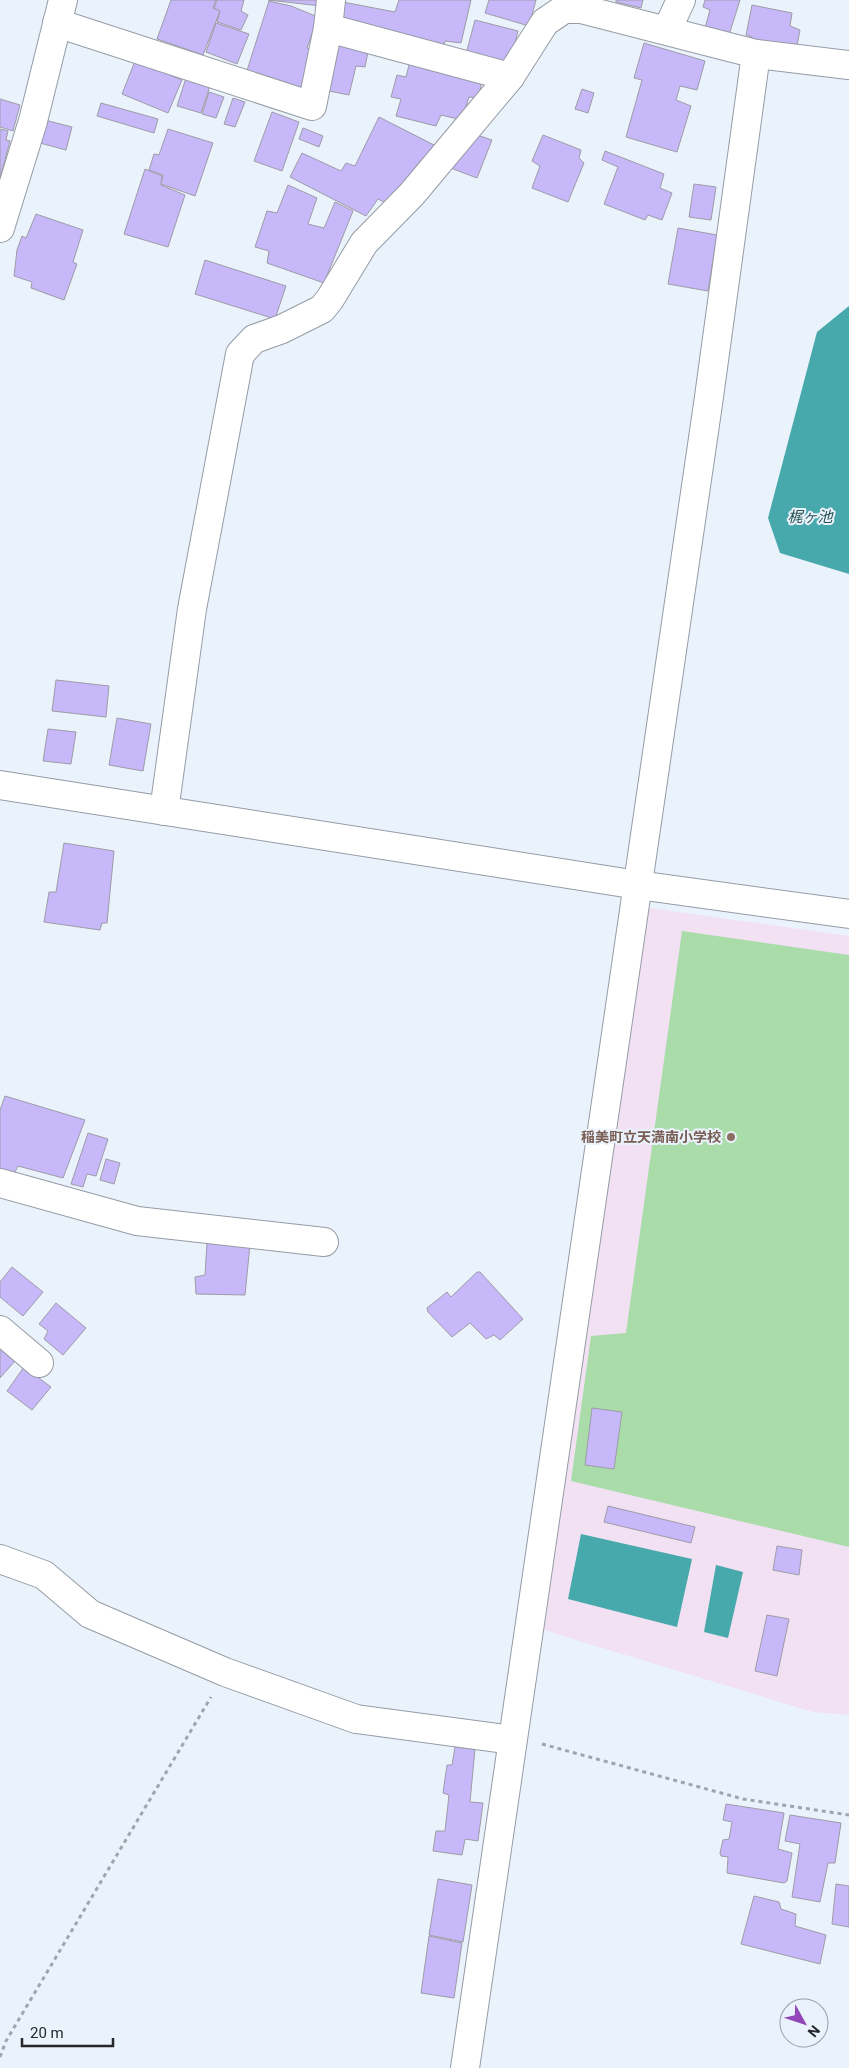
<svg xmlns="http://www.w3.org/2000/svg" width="849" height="2068" viewBox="0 0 849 2068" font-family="Roboto,'Noto Sans JP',sans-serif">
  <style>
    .education { fill: #f1e1f3 }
    .green { fill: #aadcaa }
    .water { fill: #48a9ac }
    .building { fill: #c6b8f9; stroke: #9e9ca7 }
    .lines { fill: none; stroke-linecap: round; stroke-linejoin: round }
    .minor-casing { stroke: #959ca5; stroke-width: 30 }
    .path { stroke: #9fa5ac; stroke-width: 3; stroke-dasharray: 4 4; stroke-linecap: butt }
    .minor { stroke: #fff; stroke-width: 28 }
    .education-dot { fill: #8d6e63; stroke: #eaf2fb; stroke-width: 2 }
    .labels { text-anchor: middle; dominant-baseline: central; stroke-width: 4; stroke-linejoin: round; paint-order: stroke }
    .education-label { font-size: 14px; font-weight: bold; fill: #785e54; stroke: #eaf2fb; text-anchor: end }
    .water-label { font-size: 15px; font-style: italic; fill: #245051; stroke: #eaf2fb }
  </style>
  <rect width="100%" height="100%" fill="#eaf2fb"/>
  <path class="education" d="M 649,908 L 849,936 L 849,1715 L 813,1712 L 540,1629 L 581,1338 Z"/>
  <path class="green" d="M 682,931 L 849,955 L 849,1547 L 571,1481 L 591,1336 L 626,1333 Z"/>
  <g class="water">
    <path d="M 849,306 L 849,574 L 780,553 L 768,518 L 817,332 Z"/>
    <path d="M 581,1534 L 692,1559 L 677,1627 L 568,1599 Z"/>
    <path d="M 716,1565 L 743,1572 L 728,1638 L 704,1632 Z"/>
  </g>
  <g class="building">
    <path d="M 171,0 L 216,0 L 213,8 L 220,11 L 203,55 L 157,39 Z"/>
    <path d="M 217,0 L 244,0 L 241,11 L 248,15 L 241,30 L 217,22 L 220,11 L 214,8 Z"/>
    <path d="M 268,0 L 323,0 L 321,6 Z"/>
    <path d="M 399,0 L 471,0 L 461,43 L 445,41 L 442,51 L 340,24 L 343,2 L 395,12 Z"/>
    <path d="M 489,0 L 536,0 L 529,26 L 485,13 Z"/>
    <path d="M 616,0 L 643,0 L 641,8 L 616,2 Z"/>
    <path d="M 705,0 L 740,0 L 729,35 L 705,28 L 710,10 L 703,7 Z"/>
    <path d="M 269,1 L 291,6 L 318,17 L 307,48 L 317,51 L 303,96 L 244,80 Z"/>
    <path d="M 752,5 L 792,13 L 790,26 L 800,30 L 796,51 L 751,42 L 752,37 L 746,35 Z"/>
    <path d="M 475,20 L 518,31 L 514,48 L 501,64 L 466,54 Z"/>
    <path d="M 216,23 L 249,34 L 237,64 L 206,52 Z"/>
    <path d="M 334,39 L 369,47 L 365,67 L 356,66 L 349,95 L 324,90 Z"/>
    <path d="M 644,43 L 705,61 L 697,90 L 680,86 L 676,100 L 691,106 L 677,152 L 626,137 L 642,80 L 634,78 Z"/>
    <path d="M 411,57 L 483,78 L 478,98 L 469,97 L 462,120 L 441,115 L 436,126 L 396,116 L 401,99 L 391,97 L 397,75 L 406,77 Z"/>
    <path d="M 135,61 L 182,80 L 168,113 L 122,94 Z"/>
    <path d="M 186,78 L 210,86 L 201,113 L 177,106 Z"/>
    <path d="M 582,89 L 594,93 L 588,113 L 575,109 Z"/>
    <path d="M 209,92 L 224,97 L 216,118 L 202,114 Z"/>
    <path d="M 233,98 L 245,102 L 235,127 L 224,124 Z"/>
    <path d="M 0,99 L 20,105 L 13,131 L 0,127 Z"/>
    <path d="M 101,103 L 158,119 L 154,133 L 97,116 Z"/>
    <path d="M 272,112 L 299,122 L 282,171 L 254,161 Z"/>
    <path d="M 379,117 L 436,146 L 426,164 L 420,162 L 392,206 L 378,199 L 366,216 L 290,177 L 302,153 L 341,171 L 346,163 L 355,166 Z"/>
    <path d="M 45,120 L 72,127 L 66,150 L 40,143 Z"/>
    <path d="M 303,128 L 323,136 L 319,147 L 299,139 Z"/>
    <path d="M 0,129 L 8,131 L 6,140 L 10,141 L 0,178 Z"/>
    <path d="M 168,129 L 213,143 L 195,196 L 161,184 L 163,175 L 149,170 L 154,154 L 159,155 Z"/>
    <path d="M 474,134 L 492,140 L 477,178 L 448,167 Z"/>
    <path d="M 543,135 L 581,150 L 579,158 L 584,163 L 568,202 L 532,188 L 540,166 L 532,161 Z"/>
    <path d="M 605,151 L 664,174 L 660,188 L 672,193 L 662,220 L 648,215 L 645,220 L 604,204 L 618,167 L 602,160 Z"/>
    <path d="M 145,169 L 162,176 L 161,185 L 185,195 L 168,247 L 124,234 Z"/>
    <path d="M 694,184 L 716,187 L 711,220 L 689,217 Z"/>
    <path d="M 288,185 L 317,198 L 308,224 L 324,228 L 335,202 L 353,211 L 324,283 L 267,263 L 269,251 L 255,247 L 267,211 L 277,213 Z"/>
    <path d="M 36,214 L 83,230 L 73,262 L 77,264 L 64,300 L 31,288 L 32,282 L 14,276 L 17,250 L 22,236 L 26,238 Z"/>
    <path d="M 678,228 L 717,235 L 708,291 L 668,284 Z"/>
    <path d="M 205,260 L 286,286 L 275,319 L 195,294 Z"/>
    <path d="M 56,680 L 109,686 L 106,717 L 52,711 Z"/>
    <path d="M 117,718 L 151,724 L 143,771 L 109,765 Z"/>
    <path d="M 48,729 L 76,732 L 71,764 L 43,761 Z"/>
    <path d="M 64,843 L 114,851 L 107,923 L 102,923 L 100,930 L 44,922 L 49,892 L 56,892 Z"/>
    <path d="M 5,1096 L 85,1120 L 63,1178 L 18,1166 L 14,1174 L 0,1170 L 0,1110 Z"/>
    <path d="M 88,1133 L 108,1139 L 96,1176 L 87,1174 L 83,1187 L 71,1184 Z"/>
    <path d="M 106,1159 L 120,1163 L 114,1184 L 100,1180 Z"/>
    <path d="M 207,1243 L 250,1245 L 245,1295 L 196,1294 L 195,1277 L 205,1275 Z"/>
    <path d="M 12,1267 L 43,1292 L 23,1316 L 0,1297 L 0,1282 Z"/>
    <path d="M 477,1272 L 480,1272 L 523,1319 L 500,1340 L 494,1335 L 486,1339 L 470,1323 L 452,1337 L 428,1312 L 427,1308 L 447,1292 L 451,1297 Z"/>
    <path d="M 56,1303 L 86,1328 L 63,1355 L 44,1339 L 48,1331 L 39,1324 Z"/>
    <path d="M 0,1348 L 15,1361 L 0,1378 Z"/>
    <path d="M 24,1367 L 51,1387 L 32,1410 L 7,1391 Z"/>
    <path d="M 592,1408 L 622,1412 L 614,1469 L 585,1465 Z"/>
    <path d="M 608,1506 L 695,1527 L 691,1543 L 604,1522 Z"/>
    <path d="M 777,1546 L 802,1550 L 799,1575 L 773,1570 Z"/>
    <path d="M 767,1615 L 789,1619 L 777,1676 L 755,1671 Z"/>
    <path d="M 455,1747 L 475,1749 L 470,1802 L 483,1803 L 478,1841 L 465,1839 L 462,1855 L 433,1851 L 436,1831 L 445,1831 L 449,1795 L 443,1793 L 447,1765 L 452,1765 Z"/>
    <path d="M 726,1804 L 784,1813 L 778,1849 L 792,1853 L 787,1881 L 784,1883 L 727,1873 L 728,1857 L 721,1856 L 720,1853 L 723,1840 L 729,1839 L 732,1822 L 723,1820 Z"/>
    <path d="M 790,1815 L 841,1823 L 835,1863 L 828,1863 L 820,1902 L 792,1897 L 800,1844 L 785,1841 Z"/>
    <path d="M 438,1879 L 472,1885 L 463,1942 L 429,1935 Z"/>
    <path d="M 836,1884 L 849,1886 L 849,1927 L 832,1924 Z"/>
    <path d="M 754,1896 L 779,1902 L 781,1909 L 796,1914 L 795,1926 L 826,1935 L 820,1964 L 741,1944 Z"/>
    <path d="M 429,1936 L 462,1943 L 454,1998 L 421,1993 Z"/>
  </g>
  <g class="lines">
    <defs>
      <g id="minor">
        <path d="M 57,23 L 312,106 L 328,28 L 510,77 L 545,22 L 564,9 L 581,9 L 756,54 L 849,65"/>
        <path d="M 328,28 L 331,0"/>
        <path d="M 667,30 L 681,0"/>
        <path d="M 0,228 L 33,121 L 63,0"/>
        <path d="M 0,785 L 638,885 L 849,914"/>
        <path d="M 164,811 L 192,609 L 240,354 L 254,339 L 282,329 L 322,309 L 330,299 L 364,243 L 412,194 L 510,77"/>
        <path d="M 0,1183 L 137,1221 L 324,1242"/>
        <path d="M 0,1330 L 39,1363"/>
        <path d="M 0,1559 L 44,1575 L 90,1614 L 225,1672 L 356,1719 L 512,1740"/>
        <path d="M 465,2068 L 708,404 L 756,54"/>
      </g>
    </defs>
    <use href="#minor" class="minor-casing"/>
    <g class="path">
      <path d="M 542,1744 L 743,1799 L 849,1815"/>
      <path d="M 0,2057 L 6,2041 L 211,1697"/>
    </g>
    <use href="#minor" class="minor"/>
  </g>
  <circle class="education-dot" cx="731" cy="1137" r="5"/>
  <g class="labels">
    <g class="education-label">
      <text x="721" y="1137">稲美町立天満南小学校</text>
    </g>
    <g class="water-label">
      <text x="810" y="517">梶ヶ池</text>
    </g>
  </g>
  <g transform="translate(804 2023) rotate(130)"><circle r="24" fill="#eaf2fb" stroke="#9ba1a8"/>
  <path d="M0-4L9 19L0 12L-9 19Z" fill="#9147b8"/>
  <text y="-8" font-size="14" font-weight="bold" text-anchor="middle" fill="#24272b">N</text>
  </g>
  <path d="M22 2038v8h91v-8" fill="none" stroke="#24272b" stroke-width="2.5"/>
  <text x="30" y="2038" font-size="15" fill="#24272b" stroke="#eaf2fb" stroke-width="4" paint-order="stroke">20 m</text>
</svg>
